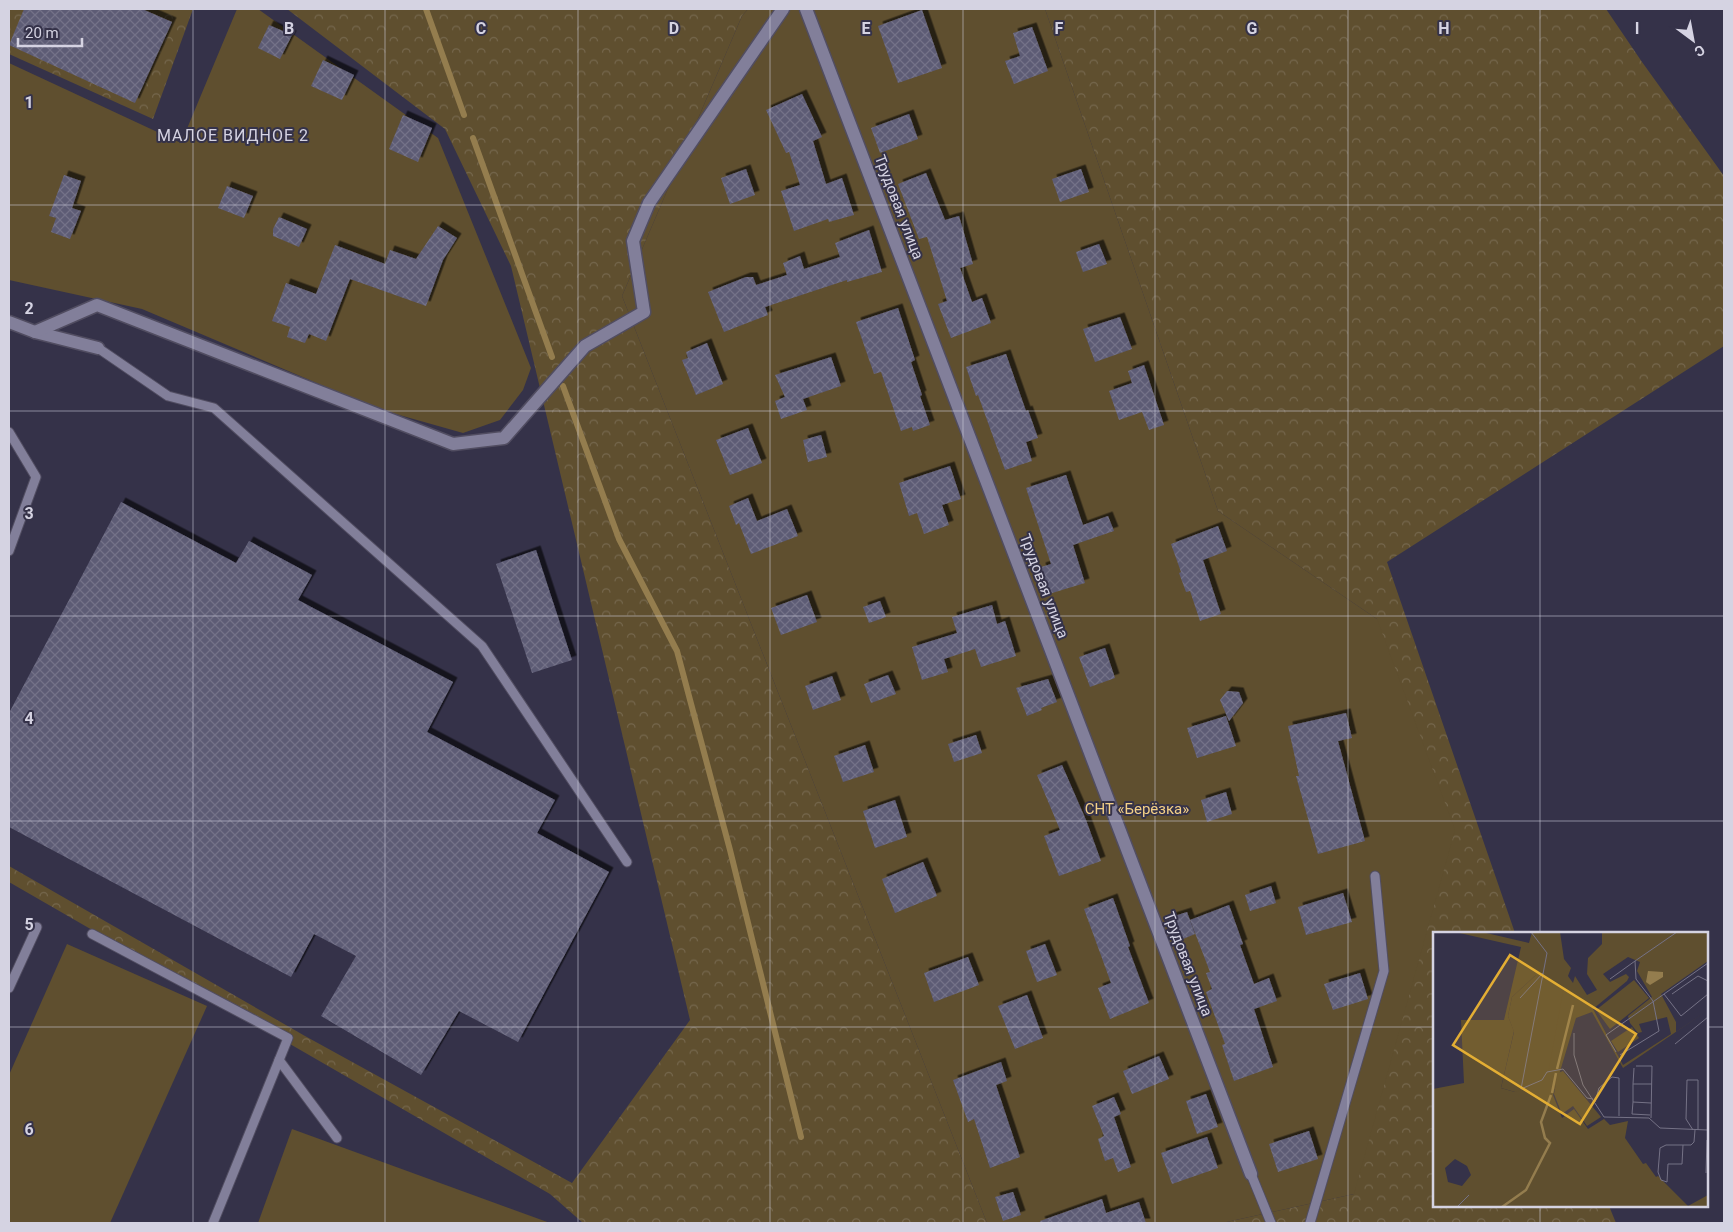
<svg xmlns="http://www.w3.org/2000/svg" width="1733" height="1232" viewBox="0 0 1733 1232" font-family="Roboto,sans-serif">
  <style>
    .forest { fill: url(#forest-crowns) }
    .green { fill: #5f4f2f }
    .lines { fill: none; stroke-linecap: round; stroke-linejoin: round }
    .stream { stroke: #947d4e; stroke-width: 6 }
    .building { fill: url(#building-cross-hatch); filter: url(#shadow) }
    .service-casing { stroke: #514d61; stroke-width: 11 }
    .minor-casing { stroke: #514d61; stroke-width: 15 }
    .service { stroke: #827f9a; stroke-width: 9 }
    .minor { stroke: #827f9a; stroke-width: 12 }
    .grid { fill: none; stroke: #d5d3e2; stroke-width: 1; stroke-opacity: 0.55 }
    .labels { text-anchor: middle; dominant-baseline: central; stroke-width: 4; stroke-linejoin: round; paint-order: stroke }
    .street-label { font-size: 15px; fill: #d5d3e2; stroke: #353249 }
    .park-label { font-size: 15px; fill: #f4d087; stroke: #353249 }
    .neighbourhood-label { font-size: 16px; letter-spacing: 1px; fill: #d5d3e2; stroke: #353249 }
    .inset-river { fill: none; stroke: #947d4e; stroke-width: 2.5 }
    .inset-road { fill: none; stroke: #757286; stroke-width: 1 }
    .view { fill: #e3ae34; fill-opacity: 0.15; stroke: #e3ae34; stroke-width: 2.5 }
    .inset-edge { fill: none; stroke: #d5d3e2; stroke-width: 2.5 }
    .grid-label { font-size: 16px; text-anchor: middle; font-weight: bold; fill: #d5d3e2; stroke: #353249; stroke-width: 4; stroke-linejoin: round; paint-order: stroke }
  </style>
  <defs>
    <pattern id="forest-crowns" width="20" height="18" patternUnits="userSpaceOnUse" patternTransform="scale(1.25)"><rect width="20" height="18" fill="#5f4f2f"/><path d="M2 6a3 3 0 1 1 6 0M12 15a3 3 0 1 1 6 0" fill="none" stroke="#75674d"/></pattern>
    <pattern id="building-cross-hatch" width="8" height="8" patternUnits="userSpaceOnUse" patternTransform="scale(1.25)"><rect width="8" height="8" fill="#5d5b74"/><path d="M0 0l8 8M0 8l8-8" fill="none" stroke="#737288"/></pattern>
    <filter id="shadow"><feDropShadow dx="4.5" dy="-4.5" stdDeviation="0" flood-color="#0009"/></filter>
  </defs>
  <rect width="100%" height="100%" fill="#353249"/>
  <g class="forest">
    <path d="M 9,9 L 193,9 L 153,119 L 9,54 Z"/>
    <path d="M 287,9 L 748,9 L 742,16 L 622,296 L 987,1223 L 583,1223 L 550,1194 L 9,882 L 9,866 L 305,1036 L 572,1183 L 690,1020 L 511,266 L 445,129 Z"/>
    <path d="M 1045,9 L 1606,9 L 1642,62 L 1724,176 L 1724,346 L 1387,562 L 1515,933 L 1434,933 L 1434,1206 L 1609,1206 L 1616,1223 L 1222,1223 L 1354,1194 L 1377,619 L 1218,511 Z"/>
  </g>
  <g class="green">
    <path d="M 237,9 L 258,9 L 438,138 L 531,368 L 523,390 L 500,420 L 463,433 L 378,409 L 142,309 L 9,280 L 9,63 L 181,143 Z"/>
    <path d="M 748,9 L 1045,9 L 1218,511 L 1377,619 L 1455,830 L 1354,1194 L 1222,1223 L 987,1223 L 622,296 L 742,16 Z"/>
    <path d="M 67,944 L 207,1006 L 110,1223 L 9,1223 L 9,1075 Z"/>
    <path d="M 292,1129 L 550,1223 L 258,1223 Z"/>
  </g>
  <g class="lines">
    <g class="stream">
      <path d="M 426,9 L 464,115"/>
      <path d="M 473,138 L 552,357"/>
      <path d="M 563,386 L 619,539 L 677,651 L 730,850 L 801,1137"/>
    </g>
  </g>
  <g class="building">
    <path d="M 24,9 L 142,9 L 172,22 L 135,103 L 9,45 Z"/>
    <path d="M 922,10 L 942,68 L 898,83 L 878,26 Z"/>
    <path d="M 269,25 L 292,35 L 280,59 L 258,48 Z"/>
    <path d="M 1032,27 L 1048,71 L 1014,84 L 1005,61 L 1020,56 L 1013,33 Z"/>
    <path d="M 323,60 L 354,75 L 342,100 L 311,86 Z"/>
    <path d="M 802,94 L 822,137 L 813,141 L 826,184 L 842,178 L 854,215 L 829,222 L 828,219 L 794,231 L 781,191 L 800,185 L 789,152 L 786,153 L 766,110 Z"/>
    <path d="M 909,114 L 918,139 L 880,153 L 871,128 Z"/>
    <path d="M 403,115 L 432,128 L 418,162 L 389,149 Z"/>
    <path d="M 746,169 L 755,195 L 730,204 L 721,178 Z"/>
    <path d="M 1081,169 L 1089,192 L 1060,202 L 1052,179 Z"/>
    <path d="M 926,173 L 945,220 L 959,216 L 973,264 L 960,268 L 972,302 L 982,298 L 991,323 L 951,338 L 938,304 L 947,301 L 927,237 L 919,239 L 898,184 Z"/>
    <path d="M 64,175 L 81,181 L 72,208 L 81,211 L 70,239 L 51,232 L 56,218 L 49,216 Z"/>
    <path d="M 227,186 L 253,196 L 244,218 L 218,208 Z"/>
    <path d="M 279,217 L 307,229 L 299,247 L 273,236 L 273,229 Z"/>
    <path d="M 438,226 L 457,238 L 443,260 L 426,306 L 350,279 L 326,341 L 309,334 L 305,343 L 287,337 L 290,327 L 272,321 L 286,283 L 316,294 L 335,245 L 385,264 L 390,250 L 416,259 Z"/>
    <path d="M 869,230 L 882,272 L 847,282 L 847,280 L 765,307 L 768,315 L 724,332 L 708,292 L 746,277 L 753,277 L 756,285 L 787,275 L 783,263 L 800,256 L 804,269 L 840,257 L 835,243 Z"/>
    <path d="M 1099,244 L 1107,264 L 1083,272 L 1076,252 Z"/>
    <path d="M 898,308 L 915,360 L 911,362 L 922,395 L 920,396 L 930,425 L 913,431 L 912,427 L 901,431 L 881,372 L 874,374 L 856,322 Z"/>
    <path d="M 1120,317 L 1132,349 L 1095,362 L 1083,329 Z"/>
    <path d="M 707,343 L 723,384 L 696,395 L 682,360 L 688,358 L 686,352 Z"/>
    <path d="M 1006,354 L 1026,411 L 1028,410 L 1038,438 L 1026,442 L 1032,461 L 1005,470 L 978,395 L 976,396 L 966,367 Z"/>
    <path d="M 831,357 L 841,386 L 803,399 L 807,410 L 781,419 L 775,401 L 785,397 L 775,375 Z"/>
    <path d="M 1144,365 L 1164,425 L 1149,430 L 1142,412 L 1119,420 L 1109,391 L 1132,383 L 1128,371 Z"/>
    <path d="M 748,428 L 762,463 L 730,475 L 716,440 Z"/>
    <path d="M 821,435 L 827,457 L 808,462 L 803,440 Z"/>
    <path d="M 950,466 L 961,499 L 942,505 L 949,525 L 924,534 L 917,513 L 909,516 L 899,483 Z"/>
    <path d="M 1066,475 L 1083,525 L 1108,516 L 1114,531 L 1073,545 L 1085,583 L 1049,594 L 1041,567 L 1051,564 L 1026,488 Z"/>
    <path d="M 748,498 L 757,521 L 787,509 L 798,536 L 751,554 L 739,523 L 736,525 L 729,506 Z"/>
    <path d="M 121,502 L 236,563 L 249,541 L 312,575 L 298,600 L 453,682 L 427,732 L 555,800 L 537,833 L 609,872 L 518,1042 L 459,1011 L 421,1075 L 321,1016 L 356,956 L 314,934 L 291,977 L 9,827 L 9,713 Z"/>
    <path d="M 1218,526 L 1227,551 L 1203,560 L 1221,614 L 1200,621 L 1190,591 L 1186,592 L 1179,573 L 1181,572 L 1171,544 Z"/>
    <path d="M 536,550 L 572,660 L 532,673 L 496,564 Z"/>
    <path d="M 807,595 L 817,622 L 781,635 L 771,608 Z"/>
    <path d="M 880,601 L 886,617 L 869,623 L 863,607 Z"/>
    <path d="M 992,605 L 997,624 L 1005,621 L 1016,656 L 981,667 L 975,649 L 944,659 L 948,672 L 922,680 L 912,647 L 957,633 L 952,617 Z"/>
    <path d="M 1105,648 L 1115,678 L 1090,687 L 1079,657 Z"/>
    <path d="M 888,675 L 896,694 L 871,703 L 864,684 Z"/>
    <path d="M 832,676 L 841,700 L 813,710 L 805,686 Z"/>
    <path d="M 1048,679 L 1057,702 L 1041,708 L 1042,710 L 1027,716 L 1016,688 Z"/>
    <path d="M 1227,691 L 1239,692 L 1243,703 L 1229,721 L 1220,700 Z"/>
    <path d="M 1346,713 L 1352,738 L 1338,741 L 1365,841 L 1318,854 L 1296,776 L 1299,776 L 1288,726 Z"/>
    <path d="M 1226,716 L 1236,746 L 1197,758 L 1187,728 Z"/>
    <path d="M 976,735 L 982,753 L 954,762 L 948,744 Z"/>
    <path d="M 865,745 L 874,772 L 843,782 L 834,756 Z"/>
    <path d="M 1062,765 L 1086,820 L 1101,861 L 1059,876 L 1044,836 L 1060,830 L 1037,775 Z"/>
    <path d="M 1226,792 L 1232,814 L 1207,822 L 1201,800 Z"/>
    <path d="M 895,800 L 907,837 L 875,848 L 863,811 Z"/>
    <path d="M 923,862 L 937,896 L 895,913 L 882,879 Z"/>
    <path d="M 1271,886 L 1276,903 L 1250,911 L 1245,895 Z"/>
    <path d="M 1343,893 L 1352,922 L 1306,935 L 1298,907 Z"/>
    <path d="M 1113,898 L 1130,946 L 1128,947 L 1149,1003 L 1110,1019 L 1098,988 L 1111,983 L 1084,909 Z"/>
    <path d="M 1229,905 L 1243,944 L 1240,945 L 1254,984 L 1269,978 L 1277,1001 L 1254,1009 L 1273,1067 L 1234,1081 L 1222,1045 L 1225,1044 L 1206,992 L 1212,989 L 1206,973 L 1210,972 L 1190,920 Z"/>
    <path d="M 1187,912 L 1195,934 L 1176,942 L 1168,918 Z"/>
    <path d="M 1045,944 L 1057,975 L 1037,982 L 1026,951 Z"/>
    <path d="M 968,957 L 979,985 L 934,1002 L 924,973 Z"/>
    <path d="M 1360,973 L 1368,999 L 1333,1010 L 1324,984 Z"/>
    <path d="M 1027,995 L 1043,1038 L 1015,1049 L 998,1006 Z"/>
    <path d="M 1159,1056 L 1169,1079 L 1132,1094 L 1123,1071 Z"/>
    <path d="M 1001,1062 L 1007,1081 L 996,1085 L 1020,1157 L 990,1168 L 974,1119 L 968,1122 L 953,1080 Z"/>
    <path d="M 1206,1094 L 1218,1127 L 1197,1134 L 1186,1101 Z"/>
    <path d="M 1114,1097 L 1121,1114 L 1114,1117 L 1131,1167 L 1118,1172 L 1113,1158 L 1105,1161 L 1098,1139 L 1104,1136 L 1092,1106 Z"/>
    <path d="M 1309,1131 L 1318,1159 L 1278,1172 L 1269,1144 Z"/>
    <path d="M 1207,1137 L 1218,1168 L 1172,1184 L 1161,1153 Z"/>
    <path d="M 1013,1192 L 1021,1215 L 1003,1221 L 995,1197 Z"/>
    <path d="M 1102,1199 L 1106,1213 L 1139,1202 L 1146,1223 L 1041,1223 L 1040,1221 Z"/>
  </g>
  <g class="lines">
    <defs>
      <g id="service">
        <path d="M 98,348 L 168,396 L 214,408 L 482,646 L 627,862"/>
        <path d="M 9,432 L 36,477 L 9,551"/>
        <path d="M 92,934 L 288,1038 L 213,1223"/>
        <path d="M 9,988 L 37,927"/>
        <path d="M 279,1060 L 337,1138"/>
        <path d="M 1251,1174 L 1271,1223"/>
        <path d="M 1310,1223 L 1384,971 L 1375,876"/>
      </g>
      <g id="minor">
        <path d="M 806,9 L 1251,1174"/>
        <path d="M 9,322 L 35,332 L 98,348"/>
        <path d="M 35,332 L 97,305 L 453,444 L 504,438 L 585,346 L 644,312 L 633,241 L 649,203 L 783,9"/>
      </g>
    </defs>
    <use href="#service" class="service-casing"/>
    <use href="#minor" class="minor-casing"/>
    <use href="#service" class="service"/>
    <use href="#minor" class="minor"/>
  </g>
  <path class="grid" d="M 193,9 L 193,1223M 385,9 L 385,1223M 578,9 L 578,1223M 770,9 L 770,1223M 963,9 L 963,1223M 1155,9 L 1155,1223M 1348,9 L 1348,1223M 1540,9 L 1540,933M 9,205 L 1724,205M 9,411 L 1724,411M 9,616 L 1724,616M 9,821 L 1724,821M 9,1027 L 1434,1027M 1707,1027 L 1724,1027M 1540,1206 L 1540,1223"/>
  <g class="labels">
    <g class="street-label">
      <text transform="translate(899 207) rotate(69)">Трудовая улица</text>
      <text transform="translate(1044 586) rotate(69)">Трудовая улица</text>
      <text transform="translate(1188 964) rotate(69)">Трудовая улица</text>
    </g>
    <g class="park-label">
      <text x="1137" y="809">СНТ «Берёзка»</text>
    </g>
    <g class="neighbourhood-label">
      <text x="233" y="135">МАЛОЕ ВИДНОЕ 2</text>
    </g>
  </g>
  <g transform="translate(1433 932)">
    <rect width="275" height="275" fill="#353249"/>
    <path d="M 22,0 L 49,0 L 96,11 L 99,0 L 127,0 L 131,27 L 138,36 L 135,44 L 140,51 L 142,44 L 154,63 L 164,58 L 154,42 L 155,26 L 169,12 L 169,0 L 275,0 L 275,29 L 228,62 L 243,90 L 243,100 L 275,78 L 190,136 L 159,80 L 143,86 L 120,163 L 129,186 L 141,177 L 155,197 L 171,187 L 177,193 L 195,189 L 192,206 L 210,232 L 213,231 L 223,245 L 225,244 L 255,274 L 275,263 L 275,275 L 0,275 L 0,157 L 31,151 L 28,88 L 71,88 L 88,15 ZM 195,25 L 207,30 L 204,39 L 219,65 L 195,84 L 197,91 L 205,101 L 209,100 L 206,92 L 234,85 L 238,102 L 190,133 L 160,77 L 194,49 L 196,45 L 193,42 L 177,50 L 170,42 ZM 103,43 L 82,160 L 68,156 L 81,99 L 75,84 L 79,65 ZM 22,227 L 34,234 L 38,243 L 29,254 L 15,250 L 12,236 Z" fill="#5f4f2f" fill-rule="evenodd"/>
    <path d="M 103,43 L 131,54 L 115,142 L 93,157 L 82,160 L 68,156 L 81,100 L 75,84 L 79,65 ZM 201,48 L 216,66 L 177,97 L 163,78 ZM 199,95 L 206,106 L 185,120 L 178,109 ZM 130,139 L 168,185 L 154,194 L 140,174 L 129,182 L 121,162 L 125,141 Z" fill="#5f4f2f"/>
    <path d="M 215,39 L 230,40 L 230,45 L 217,53 L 213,50 Z" fill="#947d4e"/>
    <path class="inset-river" d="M 124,137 L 140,73M 119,161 L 123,141M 69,275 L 93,258 L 117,211 L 112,206 L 108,190 L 118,163"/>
    <path class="inset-road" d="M 98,0 L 114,21 L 88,157 L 109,148 L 114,140 L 130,137 L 154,166 L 160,167M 177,47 L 202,29M 231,62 L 248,84 L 275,62M 239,62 L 265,44 L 275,49M 87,66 L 110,41M 141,101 L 141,123 L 150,153 L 171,185 L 216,186 L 227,196 L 275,198M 242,112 L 275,85M 183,120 L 173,103 L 275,31M 187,123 L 226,99 L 220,69 L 203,47 L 202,29 L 244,0M 203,134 L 219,134 L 218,186M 200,152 L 201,136M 162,170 L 166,156 L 179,145 L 186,146 L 186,184M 200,170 L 200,152 L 219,152M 217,183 L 199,182 L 200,170 L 218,171M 260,198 L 253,187 L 254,148 L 265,148 L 265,198M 250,213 L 249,232 L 235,232 L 234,250 L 228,248 L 225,240 L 227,216 L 233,213 L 258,213 L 261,210 L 262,198M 273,241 L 274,208M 24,275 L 36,263"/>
    <path class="view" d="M 77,23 L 203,102 L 147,192 L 20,113 Z"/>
    <rect width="275" height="275" class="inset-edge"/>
  </g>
  <g class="grid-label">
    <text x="289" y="34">B</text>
    <text x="481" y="34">C</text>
    <text x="674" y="34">D</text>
    <text x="866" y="34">E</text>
    <text x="1059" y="34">F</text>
    <text x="1252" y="34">G</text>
    <text x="1444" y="34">H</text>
    <text x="1637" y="34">I</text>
    <text x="29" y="108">1</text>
    <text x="29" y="314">2</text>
    <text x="29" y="519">3</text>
    <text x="29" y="724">4</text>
    <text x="29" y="930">5</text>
    <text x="29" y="1135">6</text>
  </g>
  <rect width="1733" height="1232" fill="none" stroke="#d5d3e2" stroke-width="20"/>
  <g transform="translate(1693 40) rotate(148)" stroke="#353249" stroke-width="4" paint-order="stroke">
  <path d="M0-4L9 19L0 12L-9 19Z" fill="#d5d3e2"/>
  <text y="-8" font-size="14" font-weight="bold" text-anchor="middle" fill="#d5d3e2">С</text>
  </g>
  <path d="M18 38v8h64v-8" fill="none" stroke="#d5d3e2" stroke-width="2.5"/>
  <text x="25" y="38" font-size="15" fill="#d5d3e2" stroke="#353249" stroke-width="4" paint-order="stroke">20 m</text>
</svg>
